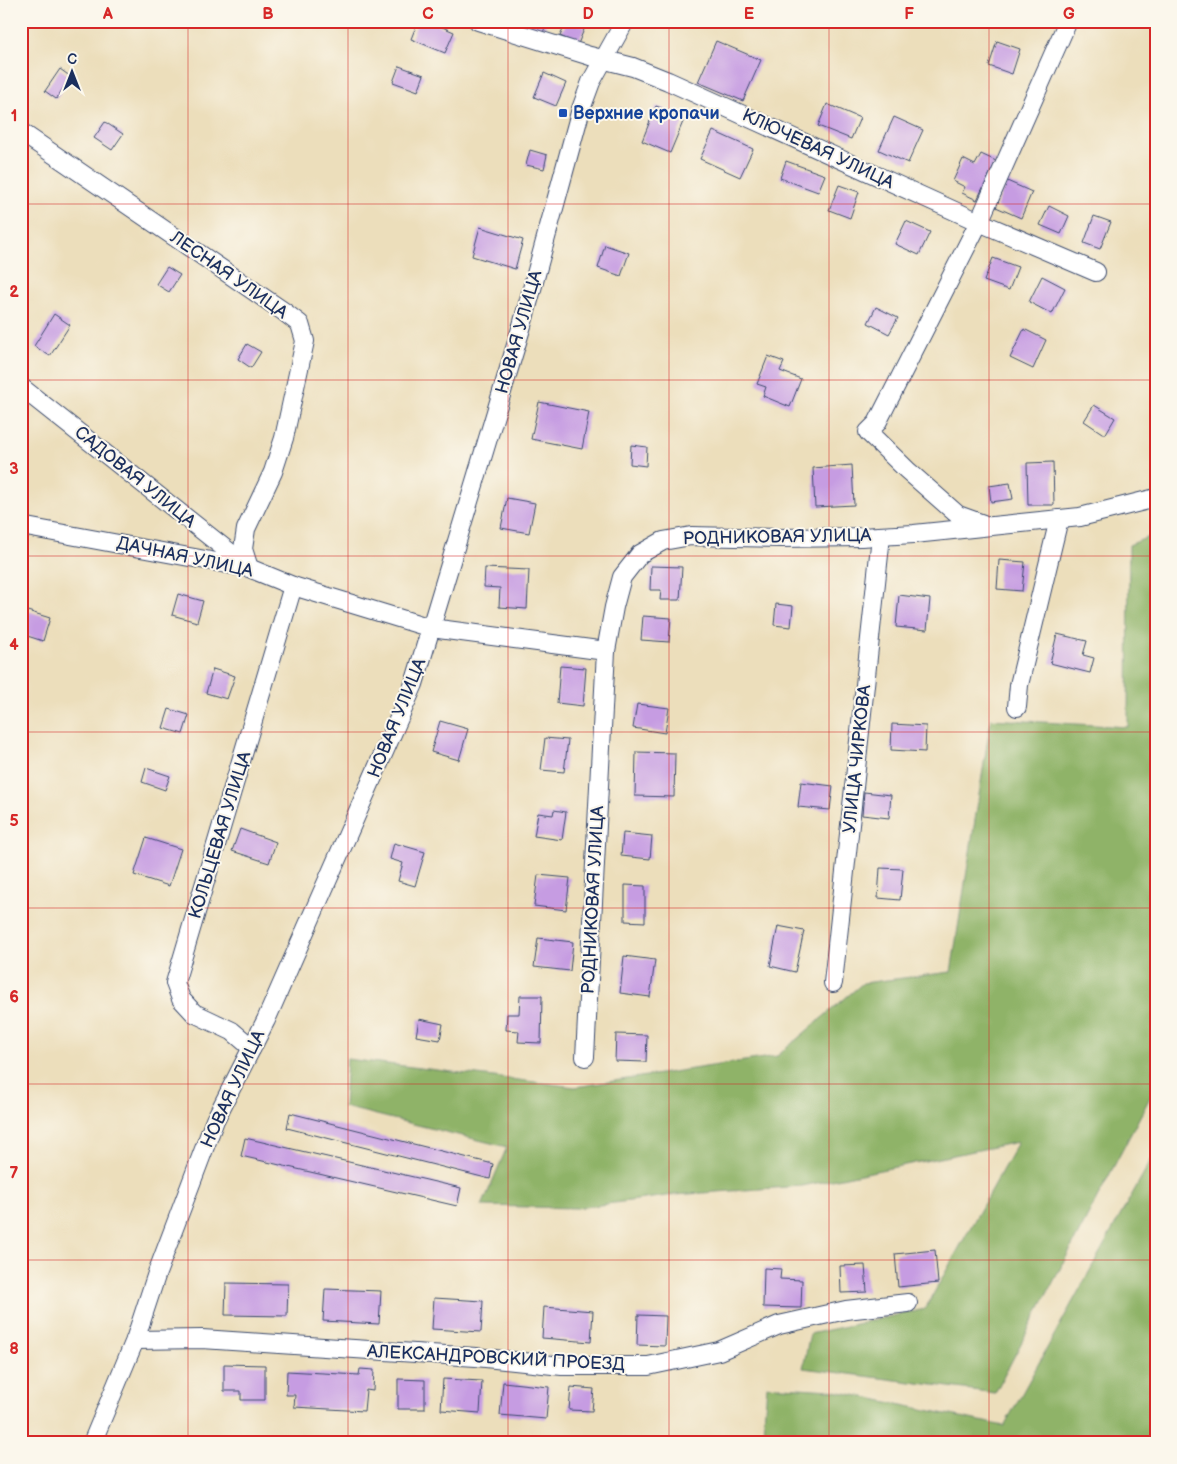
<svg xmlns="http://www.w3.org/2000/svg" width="1177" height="1464" viewBox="0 0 1177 1464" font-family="'Balsamiq Sans',sans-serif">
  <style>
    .forest { fill: #8fb368; stroke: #557163 }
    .building { fill: #c69ce2 }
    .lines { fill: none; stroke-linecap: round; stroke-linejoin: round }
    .minor-casing { stroke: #3a496c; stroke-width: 20 }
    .minor { stroke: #fff; stroke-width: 18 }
    .grid { fill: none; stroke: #d62828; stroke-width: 1; stroke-opacity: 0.55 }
    .transit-dot { fill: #1a4fb4; stroke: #fbf7ec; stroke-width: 2 }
    .labels { text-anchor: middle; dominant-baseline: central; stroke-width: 4; stroke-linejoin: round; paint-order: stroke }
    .transit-label { font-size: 18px; font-weight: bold; fill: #164399; stroke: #fbf7ec; text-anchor: start }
    .street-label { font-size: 18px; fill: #1b2f5e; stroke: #fbf7ec }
    .neatline { fill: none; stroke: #d62828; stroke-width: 2 }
    .grid-label { font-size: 16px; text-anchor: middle; font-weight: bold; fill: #d62828 }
  </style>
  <rect width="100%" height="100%" fill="#fbf7ec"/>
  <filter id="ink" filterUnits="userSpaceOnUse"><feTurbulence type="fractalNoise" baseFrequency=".02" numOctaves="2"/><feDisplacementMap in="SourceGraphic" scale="10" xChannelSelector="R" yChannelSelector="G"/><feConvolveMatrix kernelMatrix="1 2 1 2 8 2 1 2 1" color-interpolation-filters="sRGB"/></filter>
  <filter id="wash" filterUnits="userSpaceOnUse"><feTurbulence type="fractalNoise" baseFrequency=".0096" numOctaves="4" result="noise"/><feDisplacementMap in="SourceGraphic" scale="20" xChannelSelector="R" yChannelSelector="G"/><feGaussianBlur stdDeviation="1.12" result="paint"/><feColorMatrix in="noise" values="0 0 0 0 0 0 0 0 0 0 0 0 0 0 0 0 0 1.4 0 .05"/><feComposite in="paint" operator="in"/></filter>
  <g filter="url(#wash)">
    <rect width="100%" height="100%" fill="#ecdebb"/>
    <g class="forest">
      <path d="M 1156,534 L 1156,1086 L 995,1393 L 803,1368 L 810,1334 L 925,1309 L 1018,1142 L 802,1186 L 674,1195 L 577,1208 L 482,1206 L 507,1147 L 344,1107 L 347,1059 L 575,1087 L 777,1056 L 863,983 L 951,972 L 991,719 L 1128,727 L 1129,545 Z"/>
      <path d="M 1156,1151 L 1156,1443 L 762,1443 L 767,1386 L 830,1390 L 1004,1426 Z"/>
    </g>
    <g id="blocks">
      <g class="building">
        <path d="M 418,21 L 428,21 L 454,32 L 445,53 L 411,39 Z"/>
        <path d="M 517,21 L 547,21 L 543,33 L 516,24 Z"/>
        <path d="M 567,21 L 571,21 L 585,27 L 578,44 L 560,36 Z"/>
        <path d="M 716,41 L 761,60 L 743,101 L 698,82 Z"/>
        <path d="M 997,41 L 1020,49 L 1012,74 L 989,66 Z"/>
        <path d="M 399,66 L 424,75 L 418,91 L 393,82 Z"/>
        <path d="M 60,69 L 71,77 L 56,99 L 45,91 Z"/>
        <path d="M 544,73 L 566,83 L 556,106 L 534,97 Z"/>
        <path d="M 827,104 L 860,118 L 851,139 L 818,126 Z"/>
        <path d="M 656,106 L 685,117 L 670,153 L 642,141 Z"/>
        <path d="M 894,117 L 923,130 L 908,163 L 879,150 Z"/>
        <path d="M 105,122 L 123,134 L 112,150 L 94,138 Z"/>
        <path d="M 713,131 L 753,149 L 740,177 L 700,159 Z"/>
        <path d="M 530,150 L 547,155 L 544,169 L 526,165 Z"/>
        <path d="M 981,154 L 996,161 L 977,200 L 962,193 L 965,187 L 953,181 L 963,159 L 975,165 Z"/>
        <path d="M 786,161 L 825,175 L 818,192 L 780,178 Z"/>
        <path d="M 1007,181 L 1032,192 L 1021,218 L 996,207 Z"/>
        <path d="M 839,185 L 859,192 L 850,218 L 829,210 Z"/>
        <path d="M 1049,206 L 1069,216 L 1061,234 L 1040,225 Z"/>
        <path d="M 1094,216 L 1111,222 L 1100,249 L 1084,243 Z"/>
        <path d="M 906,221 L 930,232 L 919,255 L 895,244 Z"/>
        <path d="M 480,227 L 523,240 L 515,269 L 472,256 Z"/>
        <path d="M 605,245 L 629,253 L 621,276 L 598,268 Z"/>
        <path d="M 993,258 L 1018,267 L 1009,290 L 984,281 Z"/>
        <path d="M 167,267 L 180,275 L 169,292 L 156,284 Z"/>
        <path d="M 1042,276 L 1065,288 L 1052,314 L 1029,302 Z"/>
        <path d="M 876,307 L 898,318 L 889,334 L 868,323 Z"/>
        <path d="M 54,314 L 70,325 L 50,356 L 34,346 Z"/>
        <path d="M 1024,329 L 1046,340 L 1033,369 L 1010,358 Z"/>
        <path d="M 247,344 L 261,352 L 251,368 L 238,359 Z"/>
        <path d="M 768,356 L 784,362 L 780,371 L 801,379 L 790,407 L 763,396 L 766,387 L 757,384 Z"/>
        <path d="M 539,402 L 589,412 L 582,449 L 531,439 Z"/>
        <path d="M 1094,405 L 1115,418 L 1105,435 L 1084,421 Z"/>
        <path d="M 631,445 L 647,447 L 646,466 L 630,464 Z"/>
        <path d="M 1053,462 L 1054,505 L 1028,505 L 1027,463 Z"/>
        <path d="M 852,465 L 854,505 L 815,507 L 813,468 Z"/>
        <path d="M 1010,483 L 1013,499 L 991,502 L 989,486 Z"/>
        <path d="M 507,498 L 535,503 L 529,533 L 501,528 Z"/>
        <path d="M 999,560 L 1025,562 L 1022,591 L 997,589 Z"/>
        <path d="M 651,566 L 682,567 L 680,600 L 660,600 L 661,590 L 650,590 Z"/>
        <path d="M 485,568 L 529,570 L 527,609 L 499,607 L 500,588 L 484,587 Z"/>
        <path d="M 178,594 L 203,601 L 197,622 L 172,615 Z"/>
        <path d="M 899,595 L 930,599 L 927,630 L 896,627 Z"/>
        <path d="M 776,604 L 793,606 L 791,627 L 774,625 Z"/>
        <path d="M 21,609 L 50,618 L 43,641 L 21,634 Z"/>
        <path d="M 643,616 L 671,618 L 669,642 L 641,640 Z"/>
        <path d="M 1057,634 L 1087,641 L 1083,655 L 1094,658 L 1090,673 L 1050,663 Z"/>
        <path d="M 560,666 L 586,668 L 583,706 L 557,703 Z"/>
        <path d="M 213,669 L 235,676 L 227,699 L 206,693 Z"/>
        <path d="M 637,704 L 669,708 L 665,733 L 633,728 Z"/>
        <path d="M 169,709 L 189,715 L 183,734 L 163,728 Z"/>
        <path d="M 440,721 L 468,729 L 459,760 L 431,752 Z"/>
        <path d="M 892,724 L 926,726 L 925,752 L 891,750 Z"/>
        <path d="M 545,738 L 568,740 L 564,772 L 541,770 Z"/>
        <path d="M 636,752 L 675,753 L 674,797 L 635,796 Z"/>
        <path d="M 146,768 L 170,776 L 165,790 L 142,782 Z"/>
        <path d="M 801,782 L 833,786 L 830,810 L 798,807 Z"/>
        <path d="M 864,792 L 891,795 L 889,818 L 862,815 Z"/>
        <path d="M 554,810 L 566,812 L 562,840 L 534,836 L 538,813 L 553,815 Z"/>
        <path d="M 240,829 L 276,842 L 269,863 L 232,851 Z"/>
        <path d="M 623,833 L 652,836 L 650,859 L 621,856 Z"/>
        <path d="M 146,838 L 181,849 L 169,886 L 134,875 Z"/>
        <path d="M 394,843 L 425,852 L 415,886 L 398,881 L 403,863 L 390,859 Z"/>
        <path d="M 880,868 L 903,869 L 900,900 L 878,898 Z"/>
        <path d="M 538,875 L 570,878 L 566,910 L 534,906 Z"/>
        <path d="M 625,885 L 645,886 L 645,922 L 625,921 Z"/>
        <path d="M 778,926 L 804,931 L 795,972 L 770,966 Z"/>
        <path d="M 538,938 L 573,942 L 570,971 L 534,967 Z"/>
        <path d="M 624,956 L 655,960 L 650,997 L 620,993 Z"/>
        <path d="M 520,996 L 542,996 L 541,1043 L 518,1042 L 519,1031 L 506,1030 L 507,1014 L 519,1014 Z"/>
        <path d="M 419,1019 L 443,1024 L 440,1040 L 416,1036 Z"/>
        <path d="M 616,1034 L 647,1035 L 646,1062 L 615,1061 Z"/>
        <path d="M 290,1113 L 493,1164 L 490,1179 L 287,1128 Z"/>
        <path d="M 245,1138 L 461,1188 L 457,1206 L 241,1156 Z"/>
        <path d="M 935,1250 L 938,1283 L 898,1287 L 895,1254 Z"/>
        <path d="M 865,1265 L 867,1292 L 841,1293 L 840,1266 Z"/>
        <path d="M 764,1268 L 781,1269 L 780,1279 L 802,1280 L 801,1308 L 763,1307 Z"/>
        <path d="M 226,1283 L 288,1284 L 287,1316 L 225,1315 Z"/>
        <path d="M 325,1289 L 381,1291 L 379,1324 L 323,1321 Z"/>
        <path d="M 434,1298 L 483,1301 L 481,1332 L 432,1329 Z"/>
        <path d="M 544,1307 L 593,1311 L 591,1342 L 542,1338 Z"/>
        <path d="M 638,1315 L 666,1316 L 665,1346 L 637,1345 Z"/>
        <path d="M 224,1364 L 265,1365 L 265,1400 L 241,1400 L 241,1391 L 224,1391 Z"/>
        <path d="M 360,1369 L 374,1370 L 373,1391 L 366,1390 L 364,1411 L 294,1407 L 295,1395 L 286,1395 L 287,1371 L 359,1375 Z"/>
        <path d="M 398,1379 L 425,1380 L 425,1409 L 398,1409 Z"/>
        <path d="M 443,1379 L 482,1381 L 480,1413 L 441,1410 Z"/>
        <path d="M 503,1382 L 549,1387 L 546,1419 L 500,1415 Z"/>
        <path d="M 571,1387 L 594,1389 L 592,1411 L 569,1410 Z"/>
      </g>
    </g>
  </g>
  <g filter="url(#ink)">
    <use href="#blocks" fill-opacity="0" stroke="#3a496c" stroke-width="1"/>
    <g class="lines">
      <defs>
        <g id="minor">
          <path d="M 478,21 L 590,56 L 633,67 L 668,81 L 979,222 L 1096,272"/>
          <path d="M 21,132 L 283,311 L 300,324 L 305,341 L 284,438 L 273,472 L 246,529 L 243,549 L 249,568"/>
          <path d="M 21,387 L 247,566"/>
          <path d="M 983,524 L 958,515 L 907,470 L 868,432 L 877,423 L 979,222 L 1068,21"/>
          <path d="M 21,526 L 249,568 L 293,586 L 431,628 L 606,651"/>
          <path d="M 1017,707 L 1019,685 L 1059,519"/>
          <path d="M 833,983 L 881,536"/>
          <path d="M 252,1048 L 232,1031 L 194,1013 L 181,999 L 175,983 L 293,586"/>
          <path d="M 585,1057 L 606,651 L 614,607 L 622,577 L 640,554 L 663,541 L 691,536 L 780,538 L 861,537 L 914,534 L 1080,517 L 1156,498"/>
          <path d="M 135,1340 L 202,1339 L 476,1357 L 562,1366 L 648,1366 L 719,1351 L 779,1325 L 846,1310 L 908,1303"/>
          <path d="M 92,1443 L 135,1340 L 157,1273 L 215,1120 L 266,1020 L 414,684 L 523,322 L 581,109 L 591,82 L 625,21"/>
        </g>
      </defs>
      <use href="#minor" class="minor-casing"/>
      <use href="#minor" class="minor"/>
    </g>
  </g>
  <path class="grid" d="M 188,21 L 188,1443M 348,21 L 348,1443M 508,21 L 508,1443M 669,21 L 669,1443M 829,21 L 829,1443M 989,21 L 989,1443M 21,204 L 1156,204M 21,380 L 1156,380M 21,556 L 1156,556M 21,732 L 1156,732M 21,908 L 1156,908M 21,1084 L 1156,1084M 21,1260 L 1156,1260"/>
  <rect class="transit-dot" x="558" y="108" width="10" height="10" rx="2.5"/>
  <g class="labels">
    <g class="transit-label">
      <text x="573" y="113">Верхние кропачи</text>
    </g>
    <g class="street-label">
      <text transform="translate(818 149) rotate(25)">КЛЮЧЕВАЯ УЛИЦА</text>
      <text transform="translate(229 275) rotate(35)">ЛЕСНАЯ УЛИЦА</text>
      <text transform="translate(519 332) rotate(-74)">НОВАЯ УЛИЦА</text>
      <text transform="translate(135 477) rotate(39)">САДОВАЯ УЛИЦА</text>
      <text transform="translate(777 537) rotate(-1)">РОДНИКОВАЯ УЛИЦА</text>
      <text transform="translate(185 557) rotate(12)">ДАЧНАЯ УЛИЦА</text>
      <text transform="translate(397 718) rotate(-68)">НОВАЯ УЛИЦА</text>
      <text transform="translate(857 759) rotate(-84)">УЛИЦА ЧИРКОВА</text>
      <text transform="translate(220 835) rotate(-73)">КОЛЬЦЕВАЯ УЛИЦА</text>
      <text transform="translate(593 900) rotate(-87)">РОДНИКОВАЯ УЛИЦА</text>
      <text transform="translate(233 1089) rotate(-65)">НОВАЯ УЛИЦА</text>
      <text transform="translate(496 1358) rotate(3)">АЛЕКСАНДРОВСКИЙ ПРОЕЗД</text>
    </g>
  </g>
  <rect width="1177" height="1464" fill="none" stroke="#fbf7ec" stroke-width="55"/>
  <g transform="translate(72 72)" stroke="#fbf7ec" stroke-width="4" paint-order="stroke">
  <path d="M0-4L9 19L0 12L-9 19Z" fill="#1b2f5e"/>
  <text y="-8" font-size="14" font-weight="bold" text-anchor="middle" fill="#1b2f5e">С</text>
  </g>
  <rect x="28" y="28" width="1122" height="1408" class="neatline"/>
  <g class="grid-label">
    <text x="108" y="19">A</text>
    <text x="268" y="19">B</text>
    <text x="428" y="19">C</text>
    <text x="588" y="19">D</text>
    <text x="749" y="19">E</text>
    <text x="909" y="19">F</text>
    <text x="1069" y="19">G</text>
    <text x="14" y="121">1</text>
    <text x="14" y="297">2</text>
    <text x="14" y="474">3</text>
    <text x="14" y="650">4</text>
    <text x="14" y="826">5</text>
    <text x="14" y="1002">6</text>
    <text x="14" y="1178">7</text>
    <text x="14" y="1354">8</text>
  </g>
</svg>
